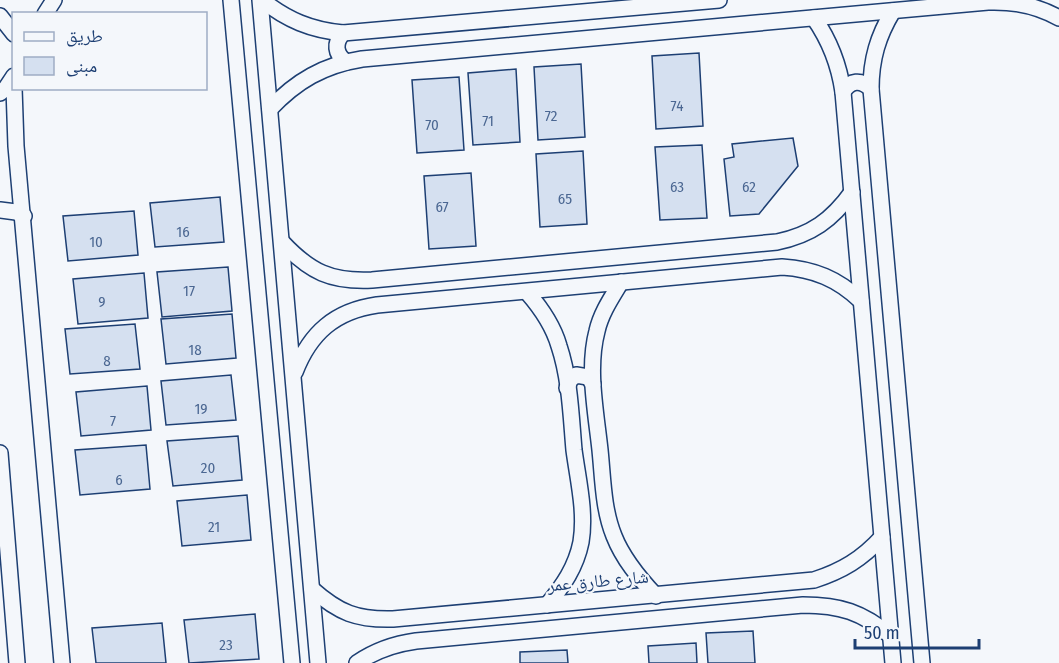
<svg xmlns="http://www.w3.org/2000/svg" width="1059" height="663" viewBox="0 0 1059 663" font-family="'Fira Sans Condensed','Noto Naskh Arabic',sans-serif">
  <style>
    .building { fill: #d5e0f0; stroke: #1d3f73; stroke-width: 1.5 }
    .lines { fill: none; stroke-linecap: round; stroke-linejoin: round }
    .street-casing { stroke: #1d3f73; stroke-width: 18 }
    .street { stroke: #f4f7fb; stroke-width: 15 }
    .labels { text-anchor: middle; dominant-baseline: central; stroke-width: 4.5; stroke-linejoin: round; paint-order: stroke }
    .number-label { font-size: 15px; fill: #4b6792 }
    .street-label { font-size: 18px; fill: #1d3f73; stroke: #f4f7fb }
  </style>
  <rect width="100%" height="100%" fill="#f4f7fb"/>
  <g class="building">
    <path d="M 699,53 L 703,126 L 656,129 L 652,56 Z"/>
    <path d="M 581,64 L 585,137 L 538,140 L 534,67 Z"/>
    <path d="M 516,69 L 520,142 L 473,145 L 468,73 Z"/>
    <path d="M 459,77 L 464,150 L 417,153 L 412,80 Z"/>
    <path d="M 793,138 L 798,166 L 759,214 L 730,216 L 724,159 L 734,157 L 732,144 Z"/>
    <path d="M 702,145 L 707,218 L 660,220 L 655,147 Z"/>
    <path d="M 583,151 L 587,224 L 540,227 L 536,154 Z"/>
    <path d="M 471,173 L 476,246 L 429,249 L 424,176 Z"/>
    <path d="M 220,197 L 224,242 L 155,247 L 150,203 Z"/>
    <path d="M 134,211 L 138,255 L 68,261 L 63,216 Z"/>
    <path d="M 228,267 L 232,311 L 162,317 L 157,272 Z"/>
    <path d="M 144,273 L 148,318 L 78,324 L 73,279 Z"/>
    <path d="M 232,314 L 236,358 L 166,364 L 161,319 Z"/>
    <path d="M 135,324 L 140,369 L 70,374 L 65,329 Z"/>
    <path d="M 231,375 L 236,420 L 166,425 L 161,381 Z"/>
    <path d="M 147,386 L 151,430 L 81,436 L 76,392 Z"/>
    <path d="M 238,436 L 242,480 L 173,486 L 167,441 Z"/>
    <path d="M 146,445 L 150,489 L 80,495 L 75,450 Z"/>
    <path d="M 247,495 L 251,540 L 182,546 L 177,501 Z"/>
    <path d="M 255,614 L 259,659 L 189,663 L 184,620 Z"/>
    <path d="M 162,623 L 166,663 L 96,663 L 92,628 Z"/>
    <path d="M 753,631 L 755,663 L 708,663 L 706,633 Z"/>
    <path d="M 696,643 L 697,663 L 649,663 L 648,646 Z"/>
    <path d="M 567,650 L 568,663 L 520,663 L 520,652 Z"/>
  </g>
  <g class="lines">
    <defs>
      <g id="street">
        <path d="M 231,0 L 292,663"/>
        <path d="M 260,0 L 318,663"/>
        <path d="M 262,0 C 287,20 311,30 343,33 L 719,0"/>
        <path d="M 893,11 C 878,36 871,59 871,89 L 922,663"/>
        <path d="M 45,14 L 54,0"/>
        <path d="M 0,16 L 14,34"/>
        <path d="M 814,18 C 830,41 839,64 843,92 L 893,663"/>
        <path d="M 343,33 C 334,43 335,54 346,62"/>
        <path d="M 14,88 L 16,146 L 62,663"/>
        <path d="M 843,92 C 850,80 861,79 871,89"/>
        <path d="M 0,93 L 6,88 L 14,76"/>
        <path d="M 270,109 C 296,81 324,65 362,59 L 988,2 C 1014,1 1036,5 1059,18"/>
        <path d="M 0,210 L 16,212 L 24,216"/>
        <path d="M 282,242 C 310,272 331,282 372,280 L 777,242 C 811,235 832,220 852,192"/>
        <path d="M 621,282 C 612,297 601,313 597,331 C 587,369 596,412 600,450 C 603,479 603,509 614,536 C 623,559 639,578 656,596"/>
        <path d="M 527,292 C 541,308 553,325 559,346 C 570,379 571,416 574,450 C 578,480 586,512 581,542 C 576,567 563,586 547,605"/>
        <path d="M 295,372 C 310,333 335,311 377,305 L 782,267 C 814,269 838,279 861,301"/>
        <path d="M 567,388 L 570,380 L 576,375 L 588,377 L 593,384"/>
        <path d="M 0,453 L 17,663"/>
        <path d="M 312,589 C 339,613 357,620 393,619 L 814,580 C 842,571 862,559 882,537"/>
        <path d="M 357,663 C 376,650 394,644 416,641 L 803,605 C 840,605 862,612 891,636"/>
      </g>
    </defs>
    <use href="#street" class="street-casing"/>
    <use href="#street" class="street"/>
  </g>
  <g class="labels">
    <g class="number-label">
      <text x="677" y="106">74</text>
      <text x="551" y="116">72</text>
      <text x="488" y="121">71</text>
      <text x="432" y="125">70</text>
      <text x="677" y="187">63</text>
      <text x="749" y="187">62</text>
      <text x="565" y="199">65</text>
      <text x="442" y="207">67</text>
      <text x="183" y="232">16</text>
      <text x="96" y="242">10</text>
      <text x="189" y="291">17</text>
      <text x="102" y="302">9</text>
      <text x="195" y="350">18</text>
      <text x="107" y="361">8</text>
      <text x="201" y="409">19</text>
      <text x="113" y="421">7</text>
      <text x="208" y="468">20</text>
      <text x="119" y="480">6</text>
      <text x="214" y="527">21</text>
      <text x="226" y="645">23</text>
    </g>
    <g class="street-label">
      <text transform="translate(598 581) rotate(-5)">شارع طارق عمر</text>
    </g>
  </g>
  <rect x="12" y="12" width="195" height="78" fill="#f4f7fb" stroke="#9eadc5" stroke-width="1.5"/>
  <rect x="24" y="32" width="30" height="9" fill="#f4f7fb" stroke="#9eadc5" stroke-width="1.5"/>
  <text x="66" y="42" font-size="18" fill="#1d3f73">طريق</text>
  <rect x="24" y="57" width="30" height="18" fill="#d5e0f0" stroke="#9eadc5" stroke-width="1.5"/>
  <text x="66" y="72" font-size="18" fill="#1d3f73">مبنى</text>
  <path d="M855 639v9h124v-9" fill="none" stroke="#1d3f73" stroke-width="3"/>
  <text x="864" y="639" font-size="18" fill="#1d3f73" stroke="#f4f7fb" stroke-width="4.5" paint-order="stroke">50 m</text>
</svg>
